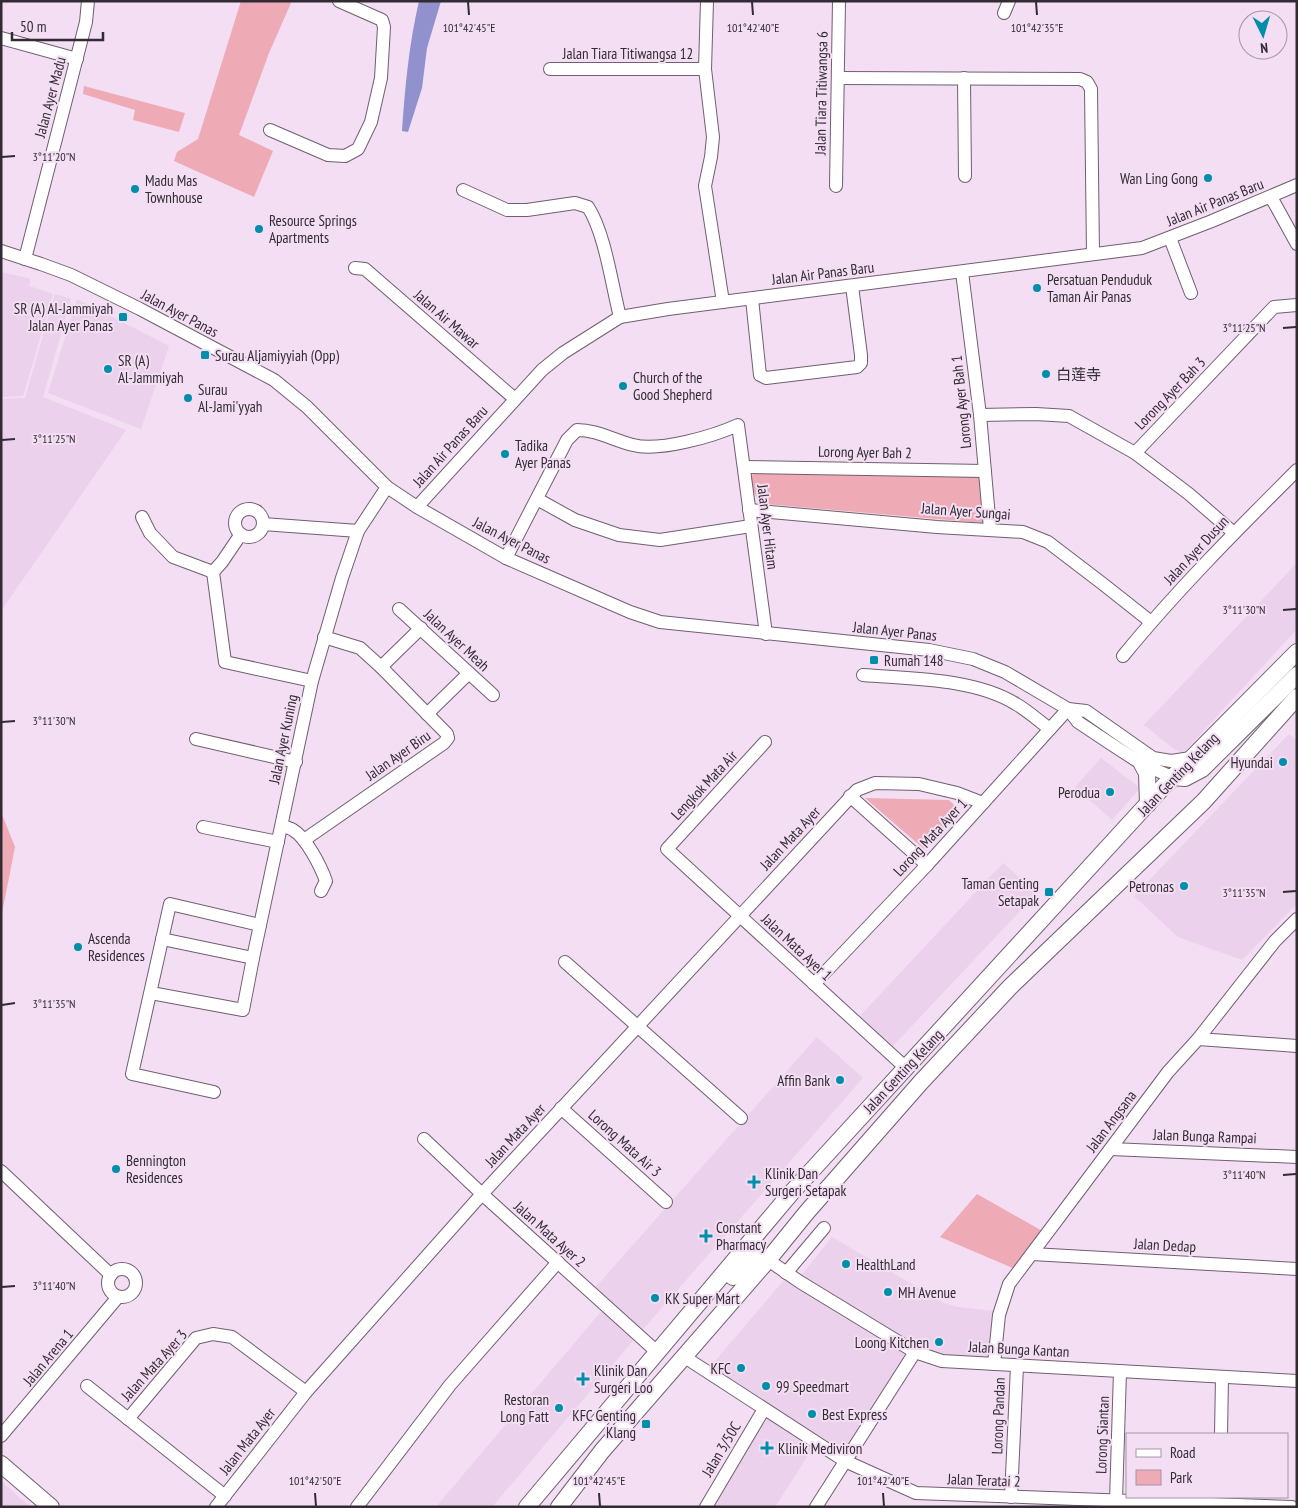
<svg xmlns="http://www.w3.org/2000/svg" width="1298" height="1508" viewBox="0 0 1298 1508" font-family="'PT Sans Narrow','Noto Sans SC',sans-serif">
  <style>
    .built { fill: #ebd1eb }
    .green { fill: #eeaab5 }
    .water { fill: #9091cd }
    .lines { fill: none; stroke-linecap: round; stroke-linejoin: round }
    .minor-casing { stroke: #705f70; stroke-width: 14 }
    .major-casing { stroke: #705f70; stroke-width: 18 }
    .minor { stroke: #fff; stroke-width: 12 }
    .major { stroke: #fff; stroke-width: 16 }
    .ticks { fill: none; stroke: #322b33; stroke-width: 2 }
    .poi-dot { fill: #018eab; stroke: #f3def3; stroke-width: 2 }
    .labels { text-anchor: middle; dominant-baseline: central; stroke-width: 4; stroke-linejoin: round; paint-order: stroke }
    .street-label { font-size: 15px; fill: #322b33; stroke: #f3def3 }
    .poi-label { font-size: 15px; fill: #322b33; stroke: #f3def3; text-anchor: start }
    .ticks-label { font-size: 12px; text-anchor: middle; fill: #322b33; stroke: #f3def3; stroke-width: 4; stroke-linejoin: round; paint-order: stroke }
  </style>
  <rect width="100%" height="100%" fill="#f3def3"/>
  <g class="built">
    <path d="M 1,272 L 31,279 L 29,286 L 53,294 L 23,396 L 1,397 Z"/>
    <path d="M 55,294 L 71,299 L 43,397 L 126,430 L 1,611 L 1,399 L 25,398 Z"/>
    <path d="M 77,299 L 169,346 L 141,429 L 48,393 Z"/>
    <path d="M 1297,563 L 1297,629 L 1183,753 L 1174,749 L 1144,725 Z"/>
    <path d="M 1289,734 L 1297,741 L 1297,904 L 1242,960 L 1178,937 L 1134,896 Z"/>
    <path d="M 1101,758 L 1140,788 L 1112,820 L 1075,787 Z"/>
    <path d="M 1003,863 L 1037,893 L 891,1048 L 858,1018 Z"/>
    <path d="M 817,1037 L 863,1078 L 632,1342 L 492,1507 L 436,1507 L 609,1302 L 594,1289 Z"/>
    <path d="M 832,1237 L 944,1303 L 957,1307 L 995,1311 L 989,1359 L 943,1357 L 919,1348 L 800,1277 Z"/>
    <path d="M 786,1278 L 908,1354 L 844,1455 L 709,1368 Z"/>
    <path d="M 766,1415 L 814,1446 L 775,1507 L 711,1507 Z"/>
    <path d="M 1,1481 L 30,1507 L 1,1507 Z"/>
  </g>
  <g class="green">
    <path d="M 241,1 L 287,1 L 291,3 L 269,53 L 239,135 L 273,151 L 254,197 L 174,161 L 177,152 L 198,139 Z"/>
    <path d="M 84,86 L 185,113 L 179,132 L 133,120 L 135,110 L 83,94 Z"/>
    <path d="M 755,473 L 980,477 L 983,523 L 766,504 C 754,498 751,489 751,476 Z"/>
    <path d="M 865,798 L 949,800 L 957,808 L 956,817 L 924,849 Z"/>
    <path d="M 1,812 L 15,847 L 1,918 Z"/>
    <path d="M 977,1194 L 1044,1232 L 1015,1269 L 940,1237 Z"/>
  </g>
  <path class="water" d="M 419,1 L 441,1 L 427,48 L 422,88 L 408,132 L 402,131 C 405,87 409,44 419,1 Z"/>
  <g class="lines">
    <defs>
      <g id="minor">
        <path d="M 707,1 L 705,69 L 713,137 L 711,157 L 705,186 L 723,302"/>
        <path d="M 1004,13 L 1009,1"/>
        <path d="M 1,38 L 77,59"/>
        <path d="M 550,69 L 705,69"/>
        <path d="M 838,78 L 1080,79 L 1087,82 L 1091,89 L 1093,254"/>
        <path d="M 964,78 L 965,176"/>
        <path d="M 270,130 L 328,155 L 345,156 L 358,149 L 371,122 L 381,78 L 384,27 L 382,20 L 339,1"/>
        <path d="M 836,186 L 839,1"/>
        <path d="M 463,190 L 507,210 L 527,210 L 575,203 L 588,207 C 605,233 612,286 620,317"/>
        <path d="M 1271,197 L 1297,244"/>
        <path d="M 1170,238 L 1191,293"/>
        <path d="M 1,251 L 41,264 L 71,275 L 140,309 L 274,380 L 307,407 L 387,487 L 417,507 L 506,558 L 630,612 L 660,622 L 929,650 L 973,659 L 1005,672 L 1068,709 L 1078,722 L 1111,744 L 1142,764 L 1172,777"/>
        <path d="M 25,259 L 86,22 L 88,1"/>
        <path d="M 355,268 L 365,269 L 515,399"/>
        <path d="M 962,272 L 980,415 L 990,529"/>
        <path d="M 752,299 L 760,375 L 766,378 L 857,367 L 861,363 L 861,355 L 852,286"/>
        <path d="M 980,415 L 1036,414 L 1069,416 L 1135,453 L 1189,494 L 1234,533"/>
        <path d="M 1135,453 L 1274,307 L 1297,305"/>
        <path d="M 744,467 L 985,471"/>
        <path d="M 537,499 L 575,520 L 619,535 L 660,540 L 751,526"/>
        <path d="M 417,507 L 542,370 L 563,353 L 620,317 L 668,309 L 1142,248 L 1212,221 L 1297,185"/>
        <circle cx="249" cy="523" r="14"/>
        <path d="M 749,510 L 937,527 L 1023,532 L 1048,542 L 1103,584 L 1151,622"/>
        <path d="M 142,517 L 150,533 L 173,557 L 213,572 L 222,562 L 241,534"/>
        <path d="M 263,524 L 358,531"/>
        <path d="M 506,558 L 567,440 L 577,430 C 597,430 613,440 633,445 C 659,452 714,436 738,425 L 766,634"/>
        <path d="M 213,572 L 225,662 L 312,681"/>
        <path d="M 399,609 L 493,695"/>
        <path d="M 1123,656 C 1177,590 1237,530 1297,470"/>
        <path d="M 381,667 L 421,628"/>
        <path d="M 863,675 C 911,679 974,678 1016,704 C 1028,711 1039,721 1050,729"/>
        <path d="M 1068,709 L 1086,711 L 1153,758 L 1171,761 L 1191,758"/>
        <path d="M 427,714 L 469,673"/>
        <path d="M 196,739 L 296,762"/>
        <path d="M 765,742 L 667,849 L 906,1068"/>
        <path d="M 850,796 L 927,865"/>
        <path d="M 282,826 C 285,827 290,828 293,830 C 306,837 321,867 326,881 L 321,891"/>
        <path d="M 203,827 L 278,842"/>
        <path d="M 304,840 L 444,743 L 448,738 L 447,734 L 381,667 L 360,648 L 324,637"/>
        <path d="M 162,939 L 253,958"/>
        <path d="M 565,962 L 741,1118"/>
        <path d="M 814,984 L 927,865 L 1068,709"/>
        <path d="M 151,993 L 243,1010 L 253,958 L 312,681 L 342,578 L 358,531 L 387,487"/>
        <path d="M 1198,1039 L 1297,1046"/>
        <path d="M 214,1092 L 132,1074 L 170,904 L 260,925"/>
        <path d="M 561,1108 L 666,1202"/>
        <path d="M 424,1139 L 482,1194 L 656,1351"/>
        <path d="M 1111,1149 L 1297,1157"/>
        <path d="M 1,1171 L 111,1275"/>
        <path d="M 1032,1254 L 1297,1269"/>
        <path d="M 768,1260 L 800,1282 L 915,1352 L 942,1361 L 1297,1381"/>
        <circle cx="122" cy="1283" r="14"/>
        <path d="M 786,1273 L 824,1228"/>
        <path d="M 683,1356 L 845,1461 L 916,1493 L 1292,1507"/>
        <path d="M 994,1364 L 999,1315 L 1009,1284 L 1168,1072 L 1198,1039 L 1275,941 L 1297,919"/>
        <path d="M 87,1386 L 225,1496"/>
        <path d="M 128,1419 L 196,1338 L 213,1334 L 232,1337 L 306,1392"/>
        <path d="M 1221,1434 L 1222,1378"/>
        <path d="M 1,1436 L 118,1297"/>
        <path d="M 1011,1497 L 1017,1366"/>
        <path d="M 1116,1501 L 1120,1371"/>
        <path d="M 216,1507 L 306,1392 L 482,1194 L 857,790 L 875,783 L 919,784 L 957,793 L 983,803"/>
        <path d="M 357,1507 L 450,1385 L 558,1262"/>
        <path d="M 706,1507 L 764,1409"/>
        <path d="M 816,1507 L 915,1352"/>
      </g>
      <g id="major">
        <path d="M 1142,764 L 1147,773 L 1148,804"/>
        <path d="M 1172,777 L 1185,778 L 1202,769 L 1297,675"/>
        <path d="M 733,1277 C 745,1265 749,1255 768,1260"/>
        <path d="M 1,1464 L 51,1507"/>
        <path d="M 527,1507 L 792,1192 L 1163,787 L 1297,652"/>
        <path d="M 559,1507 L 602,1451 L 768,1260 L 807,1212 L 921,1082 L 1010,987 L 1204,801 L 1297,697"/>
      </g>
    </defs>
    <use href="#minor" class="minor-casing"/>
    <use href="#major" class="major-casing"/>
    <use href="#minor" class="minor"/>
    <use href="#major" class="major"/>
  </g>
  <path class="ticks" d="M 468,2 L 469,15M 752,2 L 753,15M 1036,2 L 1037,15M 2,157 L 15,156M 1283,328 L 1296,327M 2,440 L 15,439M 1283,610 L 1296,609M 2,722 L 15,721M 1283,892 L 1296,891M 2,1005 L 15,1003M 1283,1175 L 1296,1174M 2,1287 L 15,1286M 315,1493 L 316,1506M 599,1493 L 600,1506M 883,1493 L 884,1506"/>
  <g class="poi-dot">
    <circle cx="1208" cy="178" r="5"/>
    <circle cx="135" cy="189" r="5"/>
    <circle cx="259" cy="229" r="5"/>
    <circle cx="1037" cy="288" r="5"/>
    <rect x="118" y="312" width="10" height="10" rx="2.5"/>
    <rect x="200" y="350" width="10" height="10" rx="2.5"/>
    <circle cx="108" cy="369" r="5"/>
    <circle cx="1046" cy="374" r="5"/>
    <circle cx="623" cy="386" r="5"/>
    <circle cx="188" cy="398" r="5"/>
    <circle cx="505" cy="454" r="5"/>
    <rect x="869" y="655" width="10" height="10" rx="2.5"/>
    <circle cx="1283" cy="762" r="5"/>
    <circle cx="1110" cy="792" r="5"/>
    <circle cx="1184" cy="886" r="5"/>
    <rect x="1044" y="887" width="10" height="10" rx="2.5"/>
    <circle cx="78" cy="947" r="5"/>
    <circle cx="840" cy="1080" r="5"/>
    <circle cx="116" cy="1169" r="5"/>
    <path d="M751.5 1174.5h5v5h5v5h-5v5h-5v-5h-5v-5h5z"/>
    <path d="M703.5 1228.5h5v5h5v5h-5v5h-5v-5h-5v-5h5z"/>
    <circle cx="846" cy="1264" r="5"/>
    <circle cx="888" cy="1292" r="5"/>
    <circle cx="655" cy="1298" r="5"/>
    <circle cx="939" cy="1342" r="5"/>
    <circle cx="741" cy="1368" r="5"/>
    <path d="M580.5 1371.5h5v5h5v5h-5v5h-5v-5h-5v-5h5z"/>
    <circle cx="766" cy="1386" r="5"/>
    <circle cx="559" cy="1408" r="5"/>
    <circle cx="812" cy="1414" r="5"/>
    <rect x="641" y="1419" width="10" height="10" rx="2.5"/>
    <path d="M764.5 1440.5h5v5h5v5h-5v5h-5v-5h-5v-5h5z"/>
  </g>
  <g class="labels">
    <g class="street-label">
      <text x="628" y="53">Jalan Tiara Titiwangsa 12</text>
      <text transform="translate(821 93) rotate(-89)">Jalan Tiara Titiwangsa 6</text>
      <text transform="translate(50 97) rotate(-75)">Jalan Ayer Madu</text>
      <text transform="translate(1215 202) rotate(-22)">Jalan Air Panas Baru</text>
      <text transform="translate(823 273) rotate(-7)">Jalan Air Panas Baru</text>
      <text transform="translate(180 313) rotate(28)">Jalan Ayer Panas</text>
      <text transform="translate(447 319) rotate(41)">Jalan Air Mawar</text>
      <text transform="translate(1170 393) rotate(-46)">Lorong Ayer Bah 3</text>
      <text transform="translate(961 402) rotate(-96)">Lorong Ayer Bah 1</text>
      <text transform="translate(450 446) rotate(-48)">Jalan Air Panas Baru</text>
      <text transform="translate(865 452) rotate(1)">Lorong Ayer Bah 2</text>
      <text transform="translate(966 511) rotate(4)">Jalan Ayer Sungai</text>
      <text transform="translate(768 527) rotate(83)">Jalan Ayer Hitam</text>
      <text transform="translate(512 540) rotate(27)">Jalan Ayer Panas</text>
      <text transform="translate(1196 550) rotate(-47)">Jalan Ayer Dusun</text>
      <text transform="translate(895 631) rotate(6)">Jalan Ayer Panas</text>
      <text transform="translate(457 640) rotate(43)">Jalan Ayer Meah</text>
      <text transform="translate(283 739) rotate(-78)">Jalan Ayer Kuning</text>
      <text transform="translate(398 755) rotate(-35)">Jalan Ayer Biru</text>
      <text transform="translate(1178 774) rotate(-46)">Jalan Genting Kelang</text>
      <text transform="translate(704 785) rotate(-47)">Lengkok Mata Air</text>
      <text transform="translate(930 837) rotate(-47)">Lorong Mata Ayer 1</text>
      <text transform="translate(790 838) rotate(-47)">Jalan Mata Ayer</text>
      <text transform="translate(797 947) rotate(43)">Jalan Mata Ayer 1</text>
      <text transform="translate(903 1071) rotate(-47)">Jalan Genting Kelang</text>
      <text transform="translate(1111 1121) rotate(-53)">Jalan Angsana</text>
      <text transform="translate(515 1135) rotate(-47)">Jalan Mata Ayer</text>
      <text transform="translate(1205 1136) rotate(2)">Jalan Bunga Rampai</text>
      <text transform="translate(625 1143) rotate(42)">Lorong Mata Air 3</text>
      <text transform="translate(550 1234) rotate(42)">Jalan Mata Ayer 2</text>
      <text transform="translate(1165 1245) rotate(3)">Jalan Dedap</text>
      <text transform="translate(1019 1349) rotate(3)">Jalan Bunga Kantan</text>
      <text transform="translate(48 1357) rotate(-50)">Jalan Arena 1</text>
      <text transform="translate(154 1365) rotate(-48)">Jalan Mata Ayer 3</text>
      <text transform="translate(998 1416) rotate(-88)">Lorong Pandan</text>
      <text transform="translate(1102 1435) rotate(-88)">Lorong Siantan</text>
      <text transform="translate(247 1441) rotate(-52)">Jalan Mata Ayer</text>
      <text transform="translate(721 1449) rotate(-59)">Jalan 3/50C</text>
      <text transform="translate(984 1480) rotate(2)">Jalan Teratai 2</text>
    </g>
    <g class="poi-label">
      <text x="1198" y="178" text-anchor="end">Wan Ling Gong</text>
      <text x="145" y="180">Madu Mas<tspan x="145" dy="17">Townhouse</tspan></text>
      <text x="269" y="220">Resource Springs<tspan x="269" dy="17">Apartments</tspan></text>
      <text x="1047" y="279">Persatuan Penduduk<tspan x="1047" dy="17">Taman Air Panas</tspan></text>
      <text x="113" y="308" text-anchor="end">SR (A) Al-Jammiyah<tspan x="113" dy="17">Jalan Ayer Panas</tspan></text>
      <text x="215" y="355">Surau Aljamiyyiah (Opp)</text>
      <text x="118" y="360">SR (A)<tspan x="118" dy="17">Al-Jammiyah</tspan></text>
      <text x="1056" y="374">白莲寺</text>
      <text x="633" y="377">Church of the<tspan x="633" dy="17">Good Shepherd</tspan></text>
      <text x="198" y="389">Surau<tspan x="198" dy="17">Al-Jami'yyah</tspan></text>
      <text x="515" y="445">Tadika<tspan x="515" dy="17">Ayer Panas</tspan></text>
      <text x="884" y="660">Rumah 148</text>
      <text x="1273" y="762" text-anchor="end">Hyundai</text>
      <text x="1100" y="792" text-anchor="end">Perodua</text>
      <text x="1039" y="883" text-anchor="end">Taman Genting<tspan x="1039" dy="17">Setapak</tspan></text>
      <text x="1174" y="886" text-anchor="end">Petronas</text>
      <text x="88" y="938">Ascenda<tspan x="88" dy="17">Residences</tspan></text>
      <text x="830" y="1080" text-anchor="end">Affin Bank</text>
      <text x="126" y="1160">Bennington<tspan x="126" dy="17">Residences</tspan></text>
      <text x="765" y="1173">Klinik Dan<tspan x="765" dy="17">Surgeri Setapak</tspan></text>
      <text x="716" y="1227">Constant<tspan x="716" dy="17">Pharmacy</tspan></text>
      <text x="856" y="1264">HealthLand</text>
      <text x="898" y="1292">MH Avenue</text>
      <text x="665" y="1298">KK Super Mart</text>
      <text x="929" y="1342" text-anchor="end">Loong Kitchen</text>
      <text x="731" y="1368" text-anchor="end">KFC</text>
      <text x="594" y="1370">Klinik Dan<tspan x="594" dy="17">Surgeri Loo</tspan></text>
      <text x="776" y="1386">99 Speedmart</text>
      <text x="549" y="1399" text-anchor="end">Restoran<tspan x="549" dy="17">Long Fatt</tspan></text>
      <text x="822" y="1414">Best Express</text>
      <text x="636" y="1415" text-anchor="end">KFC Genting<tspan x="636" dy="17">Klang</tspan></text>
      <text x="778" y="1448">Klinik Mediviron</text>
    </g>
  </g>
  <g class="ticks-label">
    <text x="469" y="32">101°42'45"E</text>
    <text x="753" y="32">101°42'40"E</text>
    <text x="1037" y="32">101°42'35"E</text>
    <text x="54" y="161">3°11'20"N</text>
    <text x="1244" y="332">3°11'25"N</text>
    <text x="54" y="443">3°11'25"N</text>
    <text x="1244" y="614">3°11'30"N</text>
    <text x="54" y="725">3°11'30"N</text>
    <text x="1244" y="897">3°11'35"N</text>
    <text x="54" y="1008">3°11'35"N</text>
    <text x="1244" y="1179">3°11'40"N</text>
    <text x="54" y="1290">3°11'40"N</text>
    <text x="315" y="1485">101°42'50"E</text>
    <text x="599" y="1485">101°42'45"E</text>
    <text x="883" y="1485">101°42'40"E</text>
  </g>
  <rect width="1298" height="1508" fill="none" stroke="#322b33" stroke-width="5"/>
  <rect x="1126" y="1433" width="162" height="65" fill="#f3def3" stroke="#a696a6"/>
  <rect x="1136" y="1449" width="25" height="8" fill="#ffffff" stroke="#a696a6"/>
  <text x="1170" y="1458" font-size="15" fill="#322b33">Road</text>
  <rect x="1136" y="1470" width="25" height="15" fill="#eeaab5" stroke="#a696a6"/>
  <text x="1170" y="1483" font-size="15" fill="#322b33">Park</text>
  <g transform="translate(1263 35) rotate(175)"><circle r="24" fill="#f3def3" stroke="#a696a6"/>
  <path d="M0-4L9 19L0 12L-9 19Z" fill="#018eab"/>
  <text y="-8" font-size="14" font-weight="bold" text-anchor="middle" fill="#322b33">N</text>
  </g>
  <path d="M12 32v8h91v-8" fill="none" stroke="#322b33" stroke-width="2.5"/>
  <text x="20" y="32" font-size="15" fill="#322b33" stroke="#f3def3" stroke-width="4" paint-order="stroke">50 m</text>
</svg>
